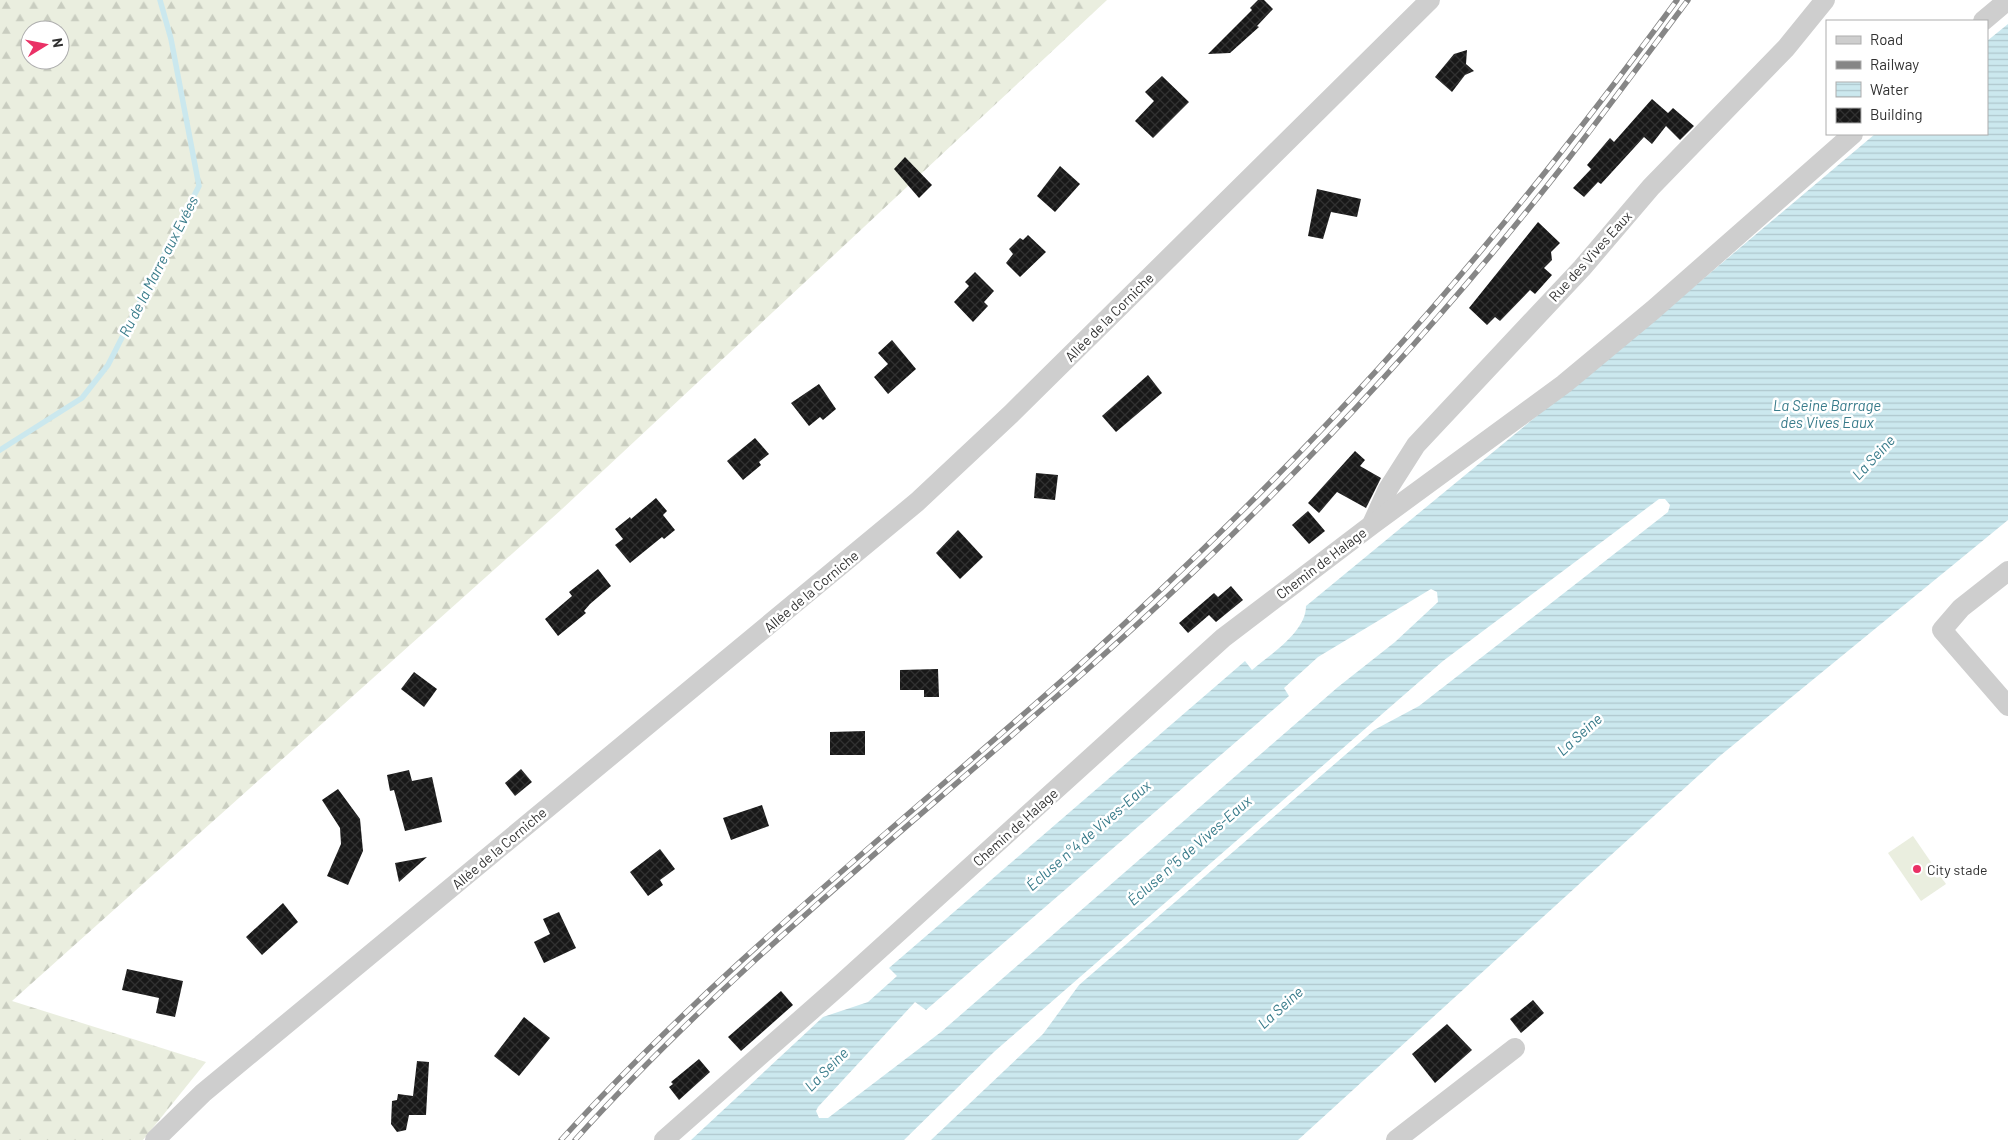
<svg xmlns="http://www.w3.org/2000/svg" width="2008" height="1140" viewBox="0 0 2008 1140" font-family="Barlow,sans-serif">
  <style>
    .grass { fill: #eaeedf }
    .forest { fill: url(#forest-firs); fill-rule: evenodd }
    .water { fill: url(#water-rules); fill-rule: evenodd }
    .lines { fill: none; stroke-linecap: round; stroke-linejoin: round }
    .stream { stroke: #cbe8ee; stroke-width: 5.5 }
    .building { fill: url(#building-cross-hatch) }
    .minor { stroke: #cecece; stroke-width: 20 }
    .rail-casing { stroke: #868686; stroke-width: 5.5 }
    .rail { stroke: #fff; stroke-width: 4; stroke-dasharray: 11; stroke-linecap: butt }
    .poi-dot { fill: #ea3166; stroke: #fff; stroke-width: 2 }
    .labels { text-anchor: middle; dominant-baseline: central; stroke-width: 5; stroke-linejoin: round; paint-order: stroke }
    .street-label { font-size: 14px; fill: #313131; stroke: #fff }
    .poi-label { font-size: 14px; fill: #313131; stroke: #fff; text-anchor: start }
    .water-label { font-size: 15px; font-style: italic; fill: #387b8a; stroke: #fff }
  </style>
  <defs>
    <pattern id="forest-firs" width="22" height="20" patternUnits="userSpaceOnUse" patternTransform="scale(1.25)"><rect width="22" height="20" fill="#eaeedf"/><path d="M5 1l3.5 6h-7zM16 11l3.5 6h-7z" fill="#c9cdc0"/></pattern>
    <pattern id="water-rules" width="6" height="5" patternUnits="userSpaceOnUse" patternTransform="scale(1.25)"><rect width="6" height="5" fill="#cbe8ee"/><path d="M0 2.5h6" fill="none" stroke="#afc7cd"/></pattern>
    <pattern id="building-cross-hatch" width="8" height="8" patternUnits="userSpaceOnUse" patternTransform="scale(1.25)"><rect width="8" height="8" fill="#181818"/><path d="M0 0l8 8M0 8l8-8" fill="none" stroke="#313131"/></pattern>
  </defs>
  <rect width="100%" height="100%" fill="#fff"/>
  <path class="grass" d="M 1913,836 L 1946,884 L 1921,901 L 1888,853 Z"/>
  <path class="forest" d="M 0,0 L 1107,0 L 561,510 L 12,1001 L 206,1062 L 143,1140 L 0,1140 ZM 30,30 L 60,30 L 60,60 L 30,60 Z"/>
  <path class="water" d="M 2008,24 L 2008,520 L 1721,755 L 1298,1140 L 931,1140 L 1043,1034 L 1079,985 L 1374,730 L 1419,706 L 1668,512 L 1670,505 L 1665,499 L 1659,499 L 1443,661 L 995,1051 L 904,1140 L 691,1140 L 823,1017 L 868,1002 L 897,976 L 889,968 L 1245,661 L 1252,670 C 1271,654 1306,632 1306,606 L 1690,290 L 1875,134 L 1987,134 L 1987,41 ZM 1431,589 L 1437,592 L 1438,602 L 1395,642 L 1338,687 L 941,1032 L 828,1118 L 819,1118 L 816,1111 L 818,1107 L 915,1002 L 926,1010 L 1289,696 L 1284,688 L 1318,657 Z"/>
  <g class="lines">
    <path class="stream" d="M 0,450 L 82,398 L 108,365 L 199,186 L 171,39 L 160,0"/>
  </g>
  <g class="building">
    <path d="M 1258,0 L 1264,0 L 1273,9 L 1257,26 L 1259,27 L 1230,53 L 1208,54 L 1252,10 L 1250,8 Z"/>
    <path d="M 1467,50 L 1466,64 L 1474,71 L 1465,75 L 1452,92 L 1435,77 L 1454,54 Z"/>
    <path d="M 1162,76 L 1189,102 L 1153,138 L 1135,121 L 1154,101 L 1145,92 Z"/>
    <path d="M 1652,99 L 1668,113 L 1673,108 L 1694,126 L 1680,140 L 1666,126 L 1652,144 L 1644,137 L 1601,184 L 1598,182 L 1584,197 L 1573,188 L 1591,169 L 1587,165 L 1610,138 L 1614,142 Z"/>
    <path d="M 905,157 L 932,185 L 919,198 L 894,169 Z"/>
    <path d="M 1060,166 L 1080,184 L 1055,212 L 1037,196 Z"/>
    <path d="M 1317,189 L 1361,199 L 1357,217 L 1331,212 L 1323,239 L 1308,236 Z"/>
    <path d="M 1538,222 L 1560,243 L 1551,252 L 1552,260 L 1544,268 L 1552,275 L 1535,294 L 1530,290 L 1500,321 L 1495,317 L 1487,325 L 1469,308 Z"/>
    <path d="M 1028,235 L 1046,252 L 1020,277 L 1006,263 L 1013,254 L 1009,249 L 1020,238 L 1023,240 Z"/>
    <path d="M 975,272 L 994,291 L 984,302 L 988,306 L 973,322 L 954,302 L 969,286 L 965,282 Z"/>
    <path d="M 892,340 L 916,369 L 888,394 L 874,377 L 888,364 L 878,353 Z"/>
    <path d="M 1148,375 L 1162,393 L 1116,432 L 1102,416 Z"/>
    <path d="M 819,384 L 836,409 L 823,420 L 820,417 L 809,426 L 791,403 Z"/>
    <path d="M 755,438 L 769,454 L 759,462 L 761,465 L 743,480 L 727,461 Z"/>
    <path d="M 1355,451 L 1365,460 L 1360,466 L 1381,478 L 1366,508 L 1337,492 L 1319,513 L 1308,503 Z"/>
    <path d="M 1036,473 L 1058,475 L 1055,500 L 1034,498 Z"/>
    <path d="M 656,498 L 667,511 L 663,515 L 675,530 L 664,539 L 662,537 L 630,563 L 615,545 L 623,539 L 615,529 L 630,517 L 631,519 Z"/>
    <path d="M 1308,511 L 1325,531 L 1309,544 L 1292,525 Z"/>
    <path d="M 958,530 L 983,557 L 960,579 L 936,553 Z"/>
    <path d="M 598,569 L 611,586 L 590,604 L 584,611 L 586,613 L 558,636 L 545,619 L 572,596 L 569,592 Z"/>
    <path d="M 1231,586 L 1243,600 L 1216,622 L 1209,615 L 1188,633 L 1179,623 L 1214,593 L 1218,597 Z"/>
    <path d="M 938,669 L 939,697 L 924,697 L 924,690 L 900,690 L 900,670 Z"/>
    <path d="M 414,672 L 437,689 L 424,707 L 401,689 Z"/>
    <path d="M 865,731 L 865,755 L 830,755 L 830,732 Z"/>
    <path d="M 521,769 L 532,782 L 515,796 L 505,783 Z"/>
    <path d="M 409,770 L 412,781 L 432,777 L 442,822 L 405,831 L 394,790 L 390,791 L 387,775 Z"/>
    <path d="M 338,789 L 360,819 L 363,851 L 348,885 L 327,876 L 341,844 L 340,828 L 322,800 Z"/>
    <path d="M 762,805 L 769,826 L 731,840 L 723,818 Z"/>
    <path d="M 660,849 L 675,869 L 660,880 L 663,885 L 648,896 L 630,872 Z"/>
    <path d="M 427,857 L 399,882 L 395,863 Z"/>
    <path d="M 283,903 L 298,922 L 262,955 L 246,937 Z"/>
    <path d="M 559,912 L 576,948 L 544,963 L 534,942 L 550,934 L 543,919 Z"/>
    <path d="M 127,969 L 183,981 L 175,1017 L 156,1013 L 159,998 L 122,990 Z"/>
    <path d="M 781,991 L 793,1005 L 741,1051 L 728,1037 Z"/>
    <path d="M 1533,1000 L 1544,1013 L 1521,1033 L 1510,1019 Z"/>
    <path d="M 524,1017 L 550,1038 L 519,1076 L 494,1056 Z"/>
    <path d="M 1447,1024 L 1472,1050 L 1435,1083 L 1412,1054 Z"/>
    <path d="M 699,1059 L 710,1072 L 679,1100 L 669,1087 L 673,1084 L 671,1082 Z"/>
    <path d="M 417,1061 L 429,1062 L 426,1115 L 409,1115 L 406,1130 L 397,1132 L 391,1124 L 392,1101 L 397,1100 L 398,1094 L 413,1096 Z"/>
  </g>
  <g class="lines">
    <g class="minor">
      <path d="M 1983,21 L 2008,0"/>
      <path d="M 1373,522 L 1388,489 L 1416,445 L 1582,268 L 1651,187 L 1786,48 L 1825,0"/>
      <path d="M 2008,571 L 1961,608 L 1942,630 L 2008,706"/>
      <path d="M 155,1140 L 203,1093 L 917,502 L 1011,414 L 1430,0"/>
      <path d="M 664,1140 L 840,985 L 1223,638 L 1373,524 L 1564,384 L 1653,310 L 1853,134"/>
      <path d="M 1396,1140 L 1515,1048"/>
    </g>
    <defs>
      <g id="rail">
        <path d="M 561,1140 C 718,967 902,823 1076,668 C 1221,537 1360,397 1484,247 C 1551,167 1615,84 1677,0"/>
        <path d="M 575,1140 C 767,927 1001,758 1207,559 C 1334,437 1454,305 1562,167 C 1605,112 1646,56 1688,0"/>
      </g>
    </defs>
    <use href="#rail" class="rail-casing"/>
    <use href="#rail" class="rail"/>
  </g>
  <circle class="poi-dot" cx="1917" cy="869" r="5"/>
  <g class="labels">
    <g class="street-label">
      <text transform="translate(1590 256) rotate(-48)">Rue des Vives Eaux</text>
      <text transform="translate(1109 317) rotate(-45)">Allée de la Corniche</text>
      <text transform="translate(1321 563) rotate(-37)">Chemin de Halage</text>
      <text transform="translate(811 591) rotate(-40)">Allée de la Corniche</text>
      <text transform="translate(1015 827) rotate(-42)">Chemin de Halage</text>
      <text transform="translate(499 848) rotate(-40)">Allée de la Corniche</text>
    </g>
    <g class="poi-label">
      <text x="1927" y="869">City stade</text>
    </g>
    <g class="water-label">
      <text transform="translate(158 266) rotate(-63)">Ru de la Marre aux Evées</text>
      <text x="1827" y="405">La Seine Barrage<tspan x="1827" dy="17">des Vives Eaux</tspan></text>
      <text transform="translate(1873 457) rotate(-47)">La Seine</text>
      <text transform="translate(1579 734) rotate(-42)">La Seine</text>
      <text transform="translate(1088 835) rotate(-41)">Écluse n°4 de Vives-Eaux</text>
      <text transform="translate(1189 850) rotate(-41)">Écluse n°5 de Vives-Eaux</text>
      <text transform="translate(1280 1007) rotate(-42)">La Seine</text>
      <text transform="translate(826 1069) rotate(-45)">La Seine</text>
    </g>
  </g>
  <rect x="1826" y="20" width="162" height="115" fill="#ffffff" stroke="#adadad"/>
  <rect x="1836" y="36" width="25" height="8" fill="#cecece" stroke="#adadad"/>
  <text x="1870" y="45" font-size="15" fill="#313131">Road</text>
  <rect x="1836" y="61" width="25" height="8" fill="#868686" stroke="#adadad"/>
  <text x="1870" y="70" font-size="15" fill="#313131">Railway</text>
  <rect x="1836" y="82" width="25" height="15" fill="url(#water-rules)" stroke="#adadad"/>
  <text x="1870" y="95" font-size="15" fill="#313131">Water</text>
  <rect x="1836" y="108" width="25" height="15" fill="url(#building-cross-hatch)" stroke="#adadad"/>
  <text x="1870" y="120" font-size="15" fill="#313131">Building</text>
  <g transform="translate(45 45) rotate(80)"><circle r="24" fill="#ffffff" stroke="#adadad"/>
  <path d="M0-4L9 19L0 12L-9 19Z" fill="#ea3166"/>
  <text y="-8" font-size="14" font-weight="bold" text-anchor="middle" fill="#313131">N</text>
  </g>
</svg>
